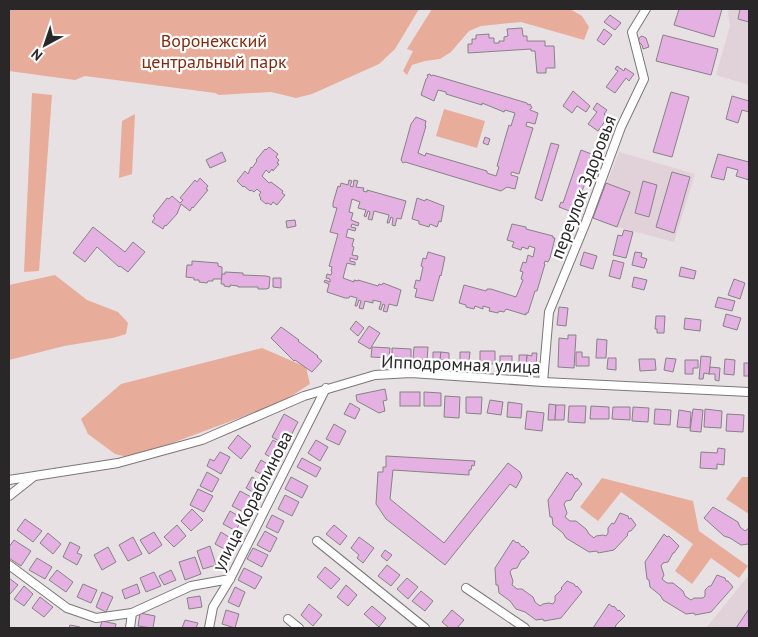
<svg xmlns="http://www.w3.org/2000/svg" width="758" height="637" viewBox="0 0 758 637" font-family="'PT Sans',sans-serif">
  <style>
    .built { fill: #e0d2d8 }
    .green { fill: #e8ac9b }
    .building { fill: #e5b1e3; stroke: #868286 }
    .lines { fill: none; stroke-linecap: round; stroke-linejoin: round }
    .minor-casing { stroke: #7c7779; stroke-width: 10 }
    .minor { stroke: #fff; stroke-width: 8 }
    .labels { text-anchor: middle; dominant-baseline: central; stroke-width: 4.5; stroke-linejoin: round; paint-order: stroke }
    .park-label { font-size: 18px; fill: #7e2b12; stroke: #fff }
    .street-label { font-size: 18px; fill: #292728; stroke: #fff }
  </style>
  <rect width="100%" height="100%" fill="#e7e1e3"/>
  <g class="built">
    <path d="M 729,9 L 749,9 L 749,85 L 716,75 L 730,26 L 728,14 Z"/>
    <path d="M 619,152 L 695,174 L 674,242 L 617,227 L 593,218 Z"/>
    <path d="M 749,575 L 749,628 L 706,628 Z"/>
  </g>
  <g class="green">
    <path d="M 9,9 L 419,9 L 395,49 L 379,64 L 312,94 L 296,98 L 271,92 L 219,95 L 215,93 L 85,76 L 75,80 L 9,71 Z"/>
    <path d="M 432,9 L 570,9 L 582,16 L 589,27 L 584,40 L 521,22 L 481,26 L 469,31 L 451,52 L 440,59 L 425,61 L 412,65 L 407,75 L 403,71 L 413,51 L 407,49 Z"/>
    <path d="M 32,93 L 52,95 L 39,271 L 24,272 Z"/>
    <path d="M 444,109 L 485,121 L 477,148 L 436,136 Z"/>
    <path d="M 135,114 L 132,174 L 119,178 L 122,121 Z"/>
    <path d="M 55,275 L 87,300 L 118,312 L 128,323 L 126,334 L 113,338 L 64,346 L 9,360 L 9,285 Z"/>
    <path d="M 262,348 L 306,367 L 310,384 L 282,402 L 132,458 L 115,454 L 88,434 L 81,419 L 121,384 Z"/>
    <path d="M 742,477 L 749,477 L 749,514 L 726,499 Z"/>
    <path d="M 602,478 L 693,501 L 699,531 L 748,566 L 739,578 L 711,558 L 692,584 L 675,571 L 693,544 L 621,492 L 598,521 L 580,507 Z"/>
  </g>
  <g class="building">
    <path d="M 679,9 L 722,9 L 714,37 L 674,25 Z"/>
    <path d="M 740,9 L 749,9 L 749,22 L 738,19 Z"/>
    <path d="M 610,15 L 621,23 L 615,30 L 604,22 Z"/>
    <path d="M 522,28 L 523,36 L 527,36 L 527,41 L 545,41 L 545,46 L 554,46 L 555,68 L 546,68 L 546,73 L 537,73 L 535,51 L 531,51 L 531,49 L 468,53 L 468,44 L 472,44 L 472,39 L 476,39 L 476,35 L 489,34 L 489,38 L 494,38 L 494,43 L 499,43 L 499,41 L 504,41 L 504,37 L 508,36 L 507,29 Z"/>
    <path d="M 604,29 L 612,35 L 604,45 L 597,40 Z"/>
    <path d="M 663,35 L 718,49 L 711,75 L 656,61 Z"/>
    <path d="M 642,36 L 646,38 L 649,47 L 643,49 L 642,45 L 638,41 L 640,37 Z"/>
    <path d="M 617,66 L 624,71 L 625,68 L 634,74 L 629,81 L 626,78 L 615,93 L 606,87 L 618,71 L 615,69 Z"/>
    <path d="M 430,74 L 431,76 L 433,75 L 527,103 L 528,105 L 530,104 L 532,108 L 530,109 L 530,110 L 538,113 L 535,124 L 527,122 L 526,126 L 533,128 L 519,174 L 512,172 L 511,173 L 511,175 L 518,177 L 515,189 L 507,187 L 501,191 L 405,162 L 403,163 L 401,160 L 411,124 L 416,117 L 426,121 L 425,126 L 426,126 L 418,153 L 425,156 L 426,153 L 487,171 L 487,173 L 496,176 L 499,167 L 497,166 L 509,125 L 511,126 L 515,113 L 505,110 L 504,112 L 482,103 L 482,105 L 472,102 L 446,94 L 446,92 L 438,90 L 434,101 L 421,95 L 426,79 L 428,77 L 427,75 Z"/>
    <path d="M 573,91 L 590,106 L 586,112 L 577,106 L 572,113 L 563,106 Z"/>
    <path d="M 671,92 L 689,97 L 672,157 L 653,152 Z"/>
    <path d="M 732,96 L 749,101 L 749,112 L 742,110 L 738,123 L 726,119 Z"/>
    <path d="M 597,103 L 607,110 L 604,114 L 608,117 L 598,131 L 588,124 L 597,112 L 593,109 Z"/>
    <path d="M 485,137 L 490,139 L 488,145 L 483,143 Z"/>
    <path d="M 551,143 L 559,145 L 542,201 L 535,198 Z"/>
    <path d="M 269,147 L 278,154 L 276,157 L 279,160 L 277,163 L 279,164 L 273,171 L 272,169 L 269,173 L 266,170 L 262,176 L 269,183 L 271,182 L 283,191 L 282,193 L 285,195 L 277,205 L 273,202 L 271,205 L 268,203 L 266,204 L 260,199 L 261,198 L 259,195 L 261,192 L 259,191 L 257,189 L 254,192 L 251,190 L 250,191 L 244,186 L 243,187 L 237,181 L 245,171 L 248,174 L 251,167 L 252,168 L 257,161 L 256,160 L 265,149 L 266,150 Z"/>
    <path d="M 581,150 L 594,155 L 593,160 L 594,160 L 575,209 L 574,208 L 572,212 L 559,207 L 561,202 L 563,203 Z"/>
    <path d="M 222,152 L 226,161 L 210,168 L 206,160 Z"/>
    <path d="M 718,154 L 749,162 L 749,180 L 736,176 L 738,170 L 727,167 L 724,180 L 711,177 Z"/>
    <path d="M 672,172 L 690,177 L 674,233 L 656,227 Z"/>
    <path d="M 200,178 L 208,186 L 206,189 L 208,190 L 193,208 L 192,207 L 190,211 L 181,204 L 177,214 L 166,226 L 165,225 L 163,229 L 152,222 L 155,218 L 153,216 L 167,198 L 169,199 L 172,196 L 180,203 L 183,200 L 180,198 L 195,180 L 197,182 Z"/>
    <path d="M 349,180 L 352,181 L 350,186 L 353,187 L 354,180 L 358,181 L 356,187 L 364,188 L 363,191 L 367,192 L 367,190 L 406,201 L 401,219 L 397,218 L 395,226 L 392,225 L 393,218 L 391,217 L 389,223 L 387,223 L 389,215 L 374,211 L 372,220 L 368,219 L 370,212 L 368,211 L 366,217 L 364,216 L 366,210 L 358,208 L 360,202 L 352,199 L 349,212 L 353,213 L 351,220 L 359,223 L 358,226 L 352,224 L 351,227 L 356,228 L 355,231 L 348,229 L 346,237 L 354,239 L 352,246 L 354,247 L 352,255 L 358,256 L 357,260 L 350,258 L 350,261 L 355,262 L 355,265 L 347,263 L 343,278 L 354,282 L 354,280 L 358,281 L 358,280 L 378,286 L 379,284 L 382,285 L 383,283 L 401,290 L 397,306 L 389,304 L 387,312 L 383,311 L 385,305 L 383,304 L 381,310 L 379,309 L 381,302 L 373,300 L 373,303 L 365,301 L 363,309 L 359,308 L 361,301 L 359,300 L 357,306 L 355,306 L 357,298 L 350,296 L 349,298 L 345,298 L 327,292 L 329,284 L 324,282 L 325,280 L 330,282 L 330,279 L 326,278 L 327,274 L 331,275 L 332,272 L 331,271 L 332,267 L 329,266 L 330,263 L 338,234 L 330,232 L 337,208 L 333,207 L 333,203 L 338,186 L 340,187 L 341,183 L 348,185 Z"/>
    <path d="M 643,181 L 657,185 L 649,217 L 635,213 Z"/>
    <path d="M 606,183 L 630,192 L 617,227 L 593,218 Z"/>
    <path d="M 417,198 L 425,201 L 426,199 L 444,206 L 441,222 L 439,221 L 437,227 L 430,224 L 429,227 L 419,224 L 419,221 L 412,219 Z"/>
    <path d="M 295,220 L 296,226 L 287,228 L 286,221 Z"/>
    <path d="M 512,224 L 526,227 L 526,229 L 553,236 L 553,238 L 555,238 L 550,258 L 548,262 L 545,261 L 544,264 L 545,264 L 537,291 L 535,291 L 528,313 L 526,313 L 526,315 L 506,309 L 504,312 L 499,311 L 498,313 L 489,311 L 490,308 L 483,306 L 483,309 L 475,306 L 474,309 L 466,307 L 466,305 L 459,303 L 464,285 L 486,291 L 487,289 L 491,289 L 516,297 L 523,280 L 521,279 L 523,272 L 520,271 L 523,262 L 526,263 L 528,255 L 533,257 L 535,248 L 529,246 L 528,249 L 522,247 L 521,250 L 512,247 L 514,242 L 507,240 Z"/>
    <path d="M 93,227 L 125,252 L 133,242 L 145,252 L 128,272 L 120,266 L 119,267 L 97,247 L 85,262 L 73,253 Z"/>
    <path d="M 624,230 L 633,232 L 626,258 L 613,255 L 618,235 L 622,236 Z"/>
    <path d="M 428,252 L 445,257 L 441,276 L 440,275 L 433,301 L 415,297 L 417,289 L 414,288 L 416,280 L 420,281 L 423,267 L 421,266 L 423,258 L 426,259 Z"/>
    <path d="M 584,252 L 597,256 L 593,269 L 580,265 Z"/>
    <path d="M 635,252 L 642,253 L 641,257 L 647,259 L 644,268 L 632,265 Z"/>
    <path d="M 613,260 L 624,263 L 620,279 L 609,276 Z"/>
    <path d="M 192,261 L 218,263 L 218,266 L 222,267 L 222,279 L 213,279 L 213,281 L 208,281 L 207,283 L 199,282 L 199,280 L 194,280 L 194,278 L 186,277 L 187,265 L 192,265 Z"/>
    <path d="M 681,267 L 696,271 L 694,279 L 679,276 Z"/>
    <path d="M 225,272 L 243,273 L 243,275 L 266,276 L 270,277 L 269,288 L 266,289 L 258,289 L 258,287 L 238,287 L 238,286 L 230,285 L 230,287 L 224,286 L 224,284 L 221,284 L 222,274 L 225,274 Z"/>
    <path d="M 634,277 L 647,280 L 644,290 L 632,287 Z"/>
    <path d="M 273,278 L 281,278 L 281,288 L 273,287 Z"/>
    <path d="M 734,279 L 745,283 L 740,299 L 728,295 Z"/>
    <path d="M 718,297 L 735,301 L 732,311 L 715,307 Z"/>
    <path d="M 559,307 L 568,308 L 566,326 L 557,325 Z"/>
    <path d="M 726,314 L 741,318 L 737,330 L 723,326 Z"/>
    <path d="M 656,316 L 665,316 L 664,333 L 657,333 L 657,329 L 655,329 Z"/>
    <path d="M 685,318 L 701,320 L 700,331 L 684,329 Z"/>
    <path d="M 356,321 L 364,328 L 358,336 L 350,329 Z"/>
    <path d="M 369,326 L 380,333 L 370,349 L 358,342 Z"/>
    <path d="M 281,327 L 299,340 L 298,341 L 318,356 L 317,357 L 322,361 L 312,372 L 295,360 L 294,361 L 271,338 Z"/>
    <path d="M 568,335 L 576,335 L 574,368 L 558,367 L 559,338 L 568,339 Z"/>
    <path d="M 597,339 L 607,340 L 606,358 L 596,358 Z"/>
    <path d="M 372,347 L 390,348 L 389,358 L 371,357 Z"/>
    <path d="M 414,347 L 428,347 L 427,360 L 413,359 Z"/>
    <path d="M 392,348 L 411,349 L 411,358 L 392,357 Z"/>
    <path d="M 480,351 L 495,351 L 495,364 L 480,363 Z"/>
    <path d="M 433,352 L 441,352 L 440,360 L 433,359 Z"/>
    <path d="M 441,352 L 449,353 L 449,360 L 440,360 Z"/>
    <path d="M 460,352 L 470,352 L 469,361 L 460,361 Z"/>
    <path d="M 576,352 L 582,352 L 582,357 L 589,357 L 589,366 L 576,366 Z"/>
    <path d="M 532,353 L 537,353 L 536,365 L 526,365 L 527,355 L 532,356 Z"/>
    <path d="M 519,355 L 527,355 L 526,365 L 519,365 Z"/>
    <rect x="500" y="356" width="12" height="9"/>
    <path d="M 701,356 L 711,357 L 709,374 L 704,373 L 703,379 L 699,379 Z"/>
    <path d="M 608,358 L 616,358 L 616,370 L 607,369 Z"/>
    <path d="M 666,358 L 676,359 L 673,372 L 664,370 Z"/>
    <path d="M 639,359 L 655,359 L 656,370 L 640,371 Z"/>
    <path d="M 725,359 L 735,360 L 734,375 L 724,374 Z"/>
    <path d="M 685,360 L 698,360 L 698,368 L 693,368 L 693,374 L 685,374 Z"/>
    <rect x="744" y="363" width="5" height="13"/>
    <path d="M 710,367 L 720,368 L 719,381 L 715,380 L 715,374 L 709,374 Z"/>
    <path d="M 385,389 L 387,400 L 383,401 L 385,411 L 379,413 L 357,401 L 356,395 Z"/>
    <rect x="400" y="392" width="20" height="14"/>
    <path d="M 424,392 L 441,393 L 441,406 L 424,406 Z"/>
    <path d="M 445,396 L 460,397 L 459,418 L 444,417 Z"/>
    <path d="M 466,397 L 482,397 L 481,414 L 466,413 Z"/>
    <path d="M 490,400 L 503,402 L 501,415 L 487,413 Z"/>
    <path d="M 508,402 L 522,404 L 521,418 L 507,417 Z"/>
    <path d="M 350,403 L 360,409 L 355,419 L 344,414 Z"/>
    <path d="M 549,404 L 556,405 L 555,420 L 548,420 Z"/>
    <path d="M 556,405 L 565,405 L 564,420 L 555,420 Z"/>
    <path d="M 569,406 L 586,406 L 585,423 L 568,422 Z"/>
    <path d="M 591,406 L 609,407 L 609,419 L 590,419 Z"/>
    <path d="M 613,407 L 630,407 L 630,420 L 612,419 Z"/>
    <path d="M 633,407 L 649,408 L 648,422 L 632,421 Z"/>
    <path d="M 655,409 L 671,410 L 670,425 L 654,424 Z"/>
    <path d="M 693,409 L 703,410 L 701,432 L 690,431 Z"/>
    <path d="M 705,409 L 722,411 L 721,428 L 704,427 Z"/>
    <path d="M 679,410 L 691,412 L 690,428 L 677,427 Z"/>
    <path d="M 527,411 L 544,413 L 542,431 L 525,429 Z"/>
    <path d="M 284,414 L 298,422 L 286,445 L 272,437 Z"/>
    <path d="M 727,414 L 744,415 L 743,432 L 726,431 Z"/>
    <path d="M 334,424 L 346,431 L 339,445 L 326,439 Z"/>
    <path d="M 238,435 L 251,446 L 241,459 L 228,448 Z"/>
    <path d="M 273,440 L 285,447 L 277,461 L 265,454 Z"/>
    <path d="M 316,440 L 328,447 L 320,461 L 308,453 Z"/>
    <path d="M 718,448 L 725,449 L 724,465 L 717,464 L 717,469 L 700,468 L 701,452 L 717,453 Z"/>
    <path d="M 220,452 L 230,457 L 221,474 L 207,466 L 210,459 L 214,461 Z"/>
    <path d="M 386,456 L 475,461 L 474,466 L 472,465 L 471,470 L 469,470 L 469,475 L 393,470 L 390,499 L 444,543 L 508,463 L 520,472 L 522,477 L 516,488 L 510,484 L 445,565 L 386,519 L 376,504 L 378,472 L 383,472 L 383,467 L 386,467 Z"/>
    <path d="M 302,458 L 321,468 L 316,477 L 297,467 Z"/>
    <path d="M 261,460 L 272,467 L 267,477 L 255,471 Z"/>
    <path d="M 207,472 L 219,479 L 212,492 L 200,486 Z"/>
    <path d="M 567,472 L 570,475 L 572,474 L 575,479 L 577,478 L 582,484 L 577,491 L 576,491 L 571,500 L 566,501 L 564,504 L 567,513 L 565,517 L 570,521 L 576,521 L 586,529 L 589,534 L 594,538 L 596,536 L 603,535 L 606,536 L 608,533 L 608,528 L 612,523 L 614,524 L 620,513 L 628,516 L 629,519 L 631,518 L 636,525 L 631,531 L 629,531 L 627,534 L 628,535 L 614,550 L 598,553 L 597,551 L 589,552 L 566,538 L 563,533 L 553,525 L 552,517 L 550,517 L 548,500 Z"/>
    <path d="M 252,477 L 262,483 L 256,494 L 246,488 Z"/>
    <path d="M 291,477 L 308,486 L 302,498 L 285,489 Z"/>
    <path d="M 198,489 L 213,496 L 204,512 L 190,505 Z"/>
    <path d="M 240,491 L 253,498 L 245,513 L 232,506 Z"/>
    <path d="M 285,495 L 299,502 L 292,516 L 278,509 Z"/>
    <path d="M 713,507 L 738,522 L 740,527 L 745,531 L 749,528 L 749,546 L 748,544 L 741,545 L 730,538 L 724,536 L 704,518 Z"/>
    <path d="M 192,509 L 203,520 L 191,531 L 181,521 Z"/>
    <path d="M 230,511 L 242,518 L 236,531 L 223,524 Z"/>
    <path d="M 272,515 L 284,521 L 278,533 L 266,527 Z"/>
    <path d="M 25,519 L 42,531 L 33,542 L 17,530 Z"/>
    <path d="M 177,525 L 186,536 L 174,547 L 164,537 Z"/>
    <path d="M 334,525 L 347,536 L 340,545 L 326,534 Z"/>
    <path d="M 265,531 L 277,538 L 270,552 L 257,545 Z"/>
    <path d="M 154,532 L 162,545 L 149,554 L 140,540 Z"/>
    <path d="M 221,532 L 232,539 L 226,550 L 215,544 Z"/>
    <path d="M 48,533 L 61,544 L 53,554 L 40,543 Z"/>
    <path d="M 664,534 L 667,537 L 669,536 L 679,546 L 674,553 L 673,553 L 668,562 L 663,563 L 661,566 L 664,575 L 662,579 L 667,583 L 673,583 L 683,591 L 685,596 L 691,600 L 694,598 L 703,598 L 705,596 L 705,590 L 709,586 L 711,586 L 717,575 L 725,578 L 726,581 L 728,581 L 733,587 L 711,612 L 695,615 L 694,613 L 686,614 L 663,600 L 660,595 L 650,587 L 649,580 L 647,579 L 645,562 Z"/>
    <path d="M 133,537 L 142,554 L 128,561 L 119,545 Z"/>
    <path d="M 359,537 L 374,548 L 363,563 L 357,558 L 359,555 L 351,548 Z"/>
    <path d="M 14,540 L 31,551 L 21,566 L 9,558 L 9,547 Z"/>
    <path d="M 513,540 L 517,543 L 518,542 L 522,547 L 523,546 L 529,552 L 524,559 L 522,559 L 517,568 L 512,569 L 510,572 L 513,581 L 512,585 L 517,589 L 522,589 L 533,597 L 535,602 L 540,606 L 543,604 L 549,603 L 553,604 L 555,601 L 555,596 L 562,589 L 561,588 L 567,581 L 574,584 L 576,587 L 577,586 L 582,592 L 561,618 L 544,621 L 543,619 L 536,620 L 525,612 L 516,609 L 510,601 L 499,593 L 498,585 L 496,585 L 495,568 Z"/>
    <path d="M 70,542 L 80,547 L 77,553 L 82,555 L 77,565 L 63,557 Z"/>
    <path d="M 210,546 L 216,565 L 203,569 L 197,551 Z"/>
    <path d="M 108,547 L 116,562 L 102,570 L 94,555 Z"/>
    <path d="M 253,548 L 268,555 L 262,567 L 247,559 Z"/>
    <path d="M 385,550 L 392,555 L 387,561 L 381,556 Z"/>
    <path d="M 195,557 L 201,574 L 185,580 L 179,562 Z"/>
    <path d="M 37,558 L 52,567 L 45,579 L 29,570 Z"/>
    <path d="M 387,565 L 400,575 L 391,586 L 378,576 Z"/>
    <path d="M 325,567 L 340,579 L 331,589 L 317,577 Z"/>
    <path d="M 244,568 L 262,577 L 255,589 L 238,580 Z"/>
    <path d="M 57,570 L 73,582 L 66,592 L 49,580 Z"/>
    <path d="M 171,570 L 176,580 L 164,585 L 159,576 Z"/>
    <path d="M 154,572 L 161,586 L 146,592 L 140,578 Z"/>
    <path d="M 9,578 L 18,585 L 10,594 L 9,593 Z"/>
    <path d="M 407,578 L 418,587 L 408,599 L 397,589 Z"/>
    <path d="M 83,584 L 97,590 L 91,603 L 77,597 Z"/>
    <path d="M 137,584 L 140,593 L 125,599 L 122,590 Z"/>
    <path d="M 346,585 L 357,595 L 348,606 L 337,597 Z"/>
    <path d="M 24,586 L 33,594 L 24,606 L 14,599 Z"/>
    <path d="M 235,587 L 245,592 L 239,607 L 228,602 Z"/>
    <path d="M 421,591 L 433,601 L 425,611 L 412,601 Z"/>
    <path d="M 102,592 L 113,597 L 106,612 L 96,607 Z"/>
    <path d="M 200,596 L 202,607 L 189,609 L 187,598 Z"/>
    <path d="M 40,597 L 53,607 L 44,617 L 32,608 Z"/>
    <path d="M 309,604 L 322,615 L 313,626 L 301,615 Z"/>
    <path d="M 609,604 L 613,607 L 614,606 L 618,611 L 619,610 L 625,616 L 616,625 L 615,628 L 593,628 Z"/>
    <path d="M 372,606 L 386,618 L 379,627 L 364,614 Z"/>
    <path d="M 749,609 L 749,628 L 736,628 Z"/>
    <path d="M 226,610 L 239,614 L 235,628 L 222,624 Z"/>
    <path d="M 452,610 L 464,620 L 457,628 L 449,628 L 442,622 Z"/>
    <path d="M 140,613 L 155,616 L 153,628 L 138,626 Z"/>
    <path d="M 185,620 L 198,623 L 196,628 L 182,628 Z"/>
    <path d="M 102,621 L 116,624 L 115,628 L 100,628 Z"/>
    <path d="M 70,625 L 80,627 L 80,628 L 69,628 Z"/>
  </g>
  <g class="lines">
    <defs>
      <g id="minor">
        <path d="M 543,382 L 549,312 L 586,222 L 621,127 L 644,79 L 632,32 L 646,9"/>
        <path d="M 9,480 L 118,463 L 202,440 L 304,396 L 375,375 L 411,373 L 543,382 L 749,392"/>
        <path d="M 9,496 L 33,477"/>
        <path d="M 317,541 L 425,628"/>
        <path d="M 9,565 L 67,608 L 96,618 L 132,613"/>
        <path d="M 466,588 L 525,628"/>
        <path d="M 288,619 L 299,628"/>
        <path d="M 130,628 L 132,613 L 191,586 L 230,579"/>
        <path d="M 209,628 L 213,607 L 230,579 L 326,388"/>
      </g>
    </defs>
    <use href="#minor" class="minor-casing"/>
    <use href="#minor" class="minor"/>
  </g>
  <g class="labels">
    <g class="park-label">
      <text x="214" y="40">Воронежский<tspan x="214" dy="21">центральный парк</tspan></text>
    </g>
    <g class="street-label">
      <text transform="translate(583 187) rotate(-69)">переулок Здоровья</text>
      <text transform="translate(461 364) rotate(2)">Ипподромная улица</text>
      <text transform="translate(252 501) rotate(-63)">улица Кораблинова</text>
    </g>
  </g>
  <rect width="758" height="637" fill="none" stroke="#292728" stroke-width="20"/>
  <g transform="translate(45 45) rotate(220)" stroke="#ffffff" stroke-width="4" paint-order="stroke">
  <path d="M0-4L9 19L0 12L-9 19Z" fill="#292728"/>
  <text y="-8" font-size="14" font-weight="bold" text-anchor="middle" fill="#292728">N</text>
  </g>
</svg>
